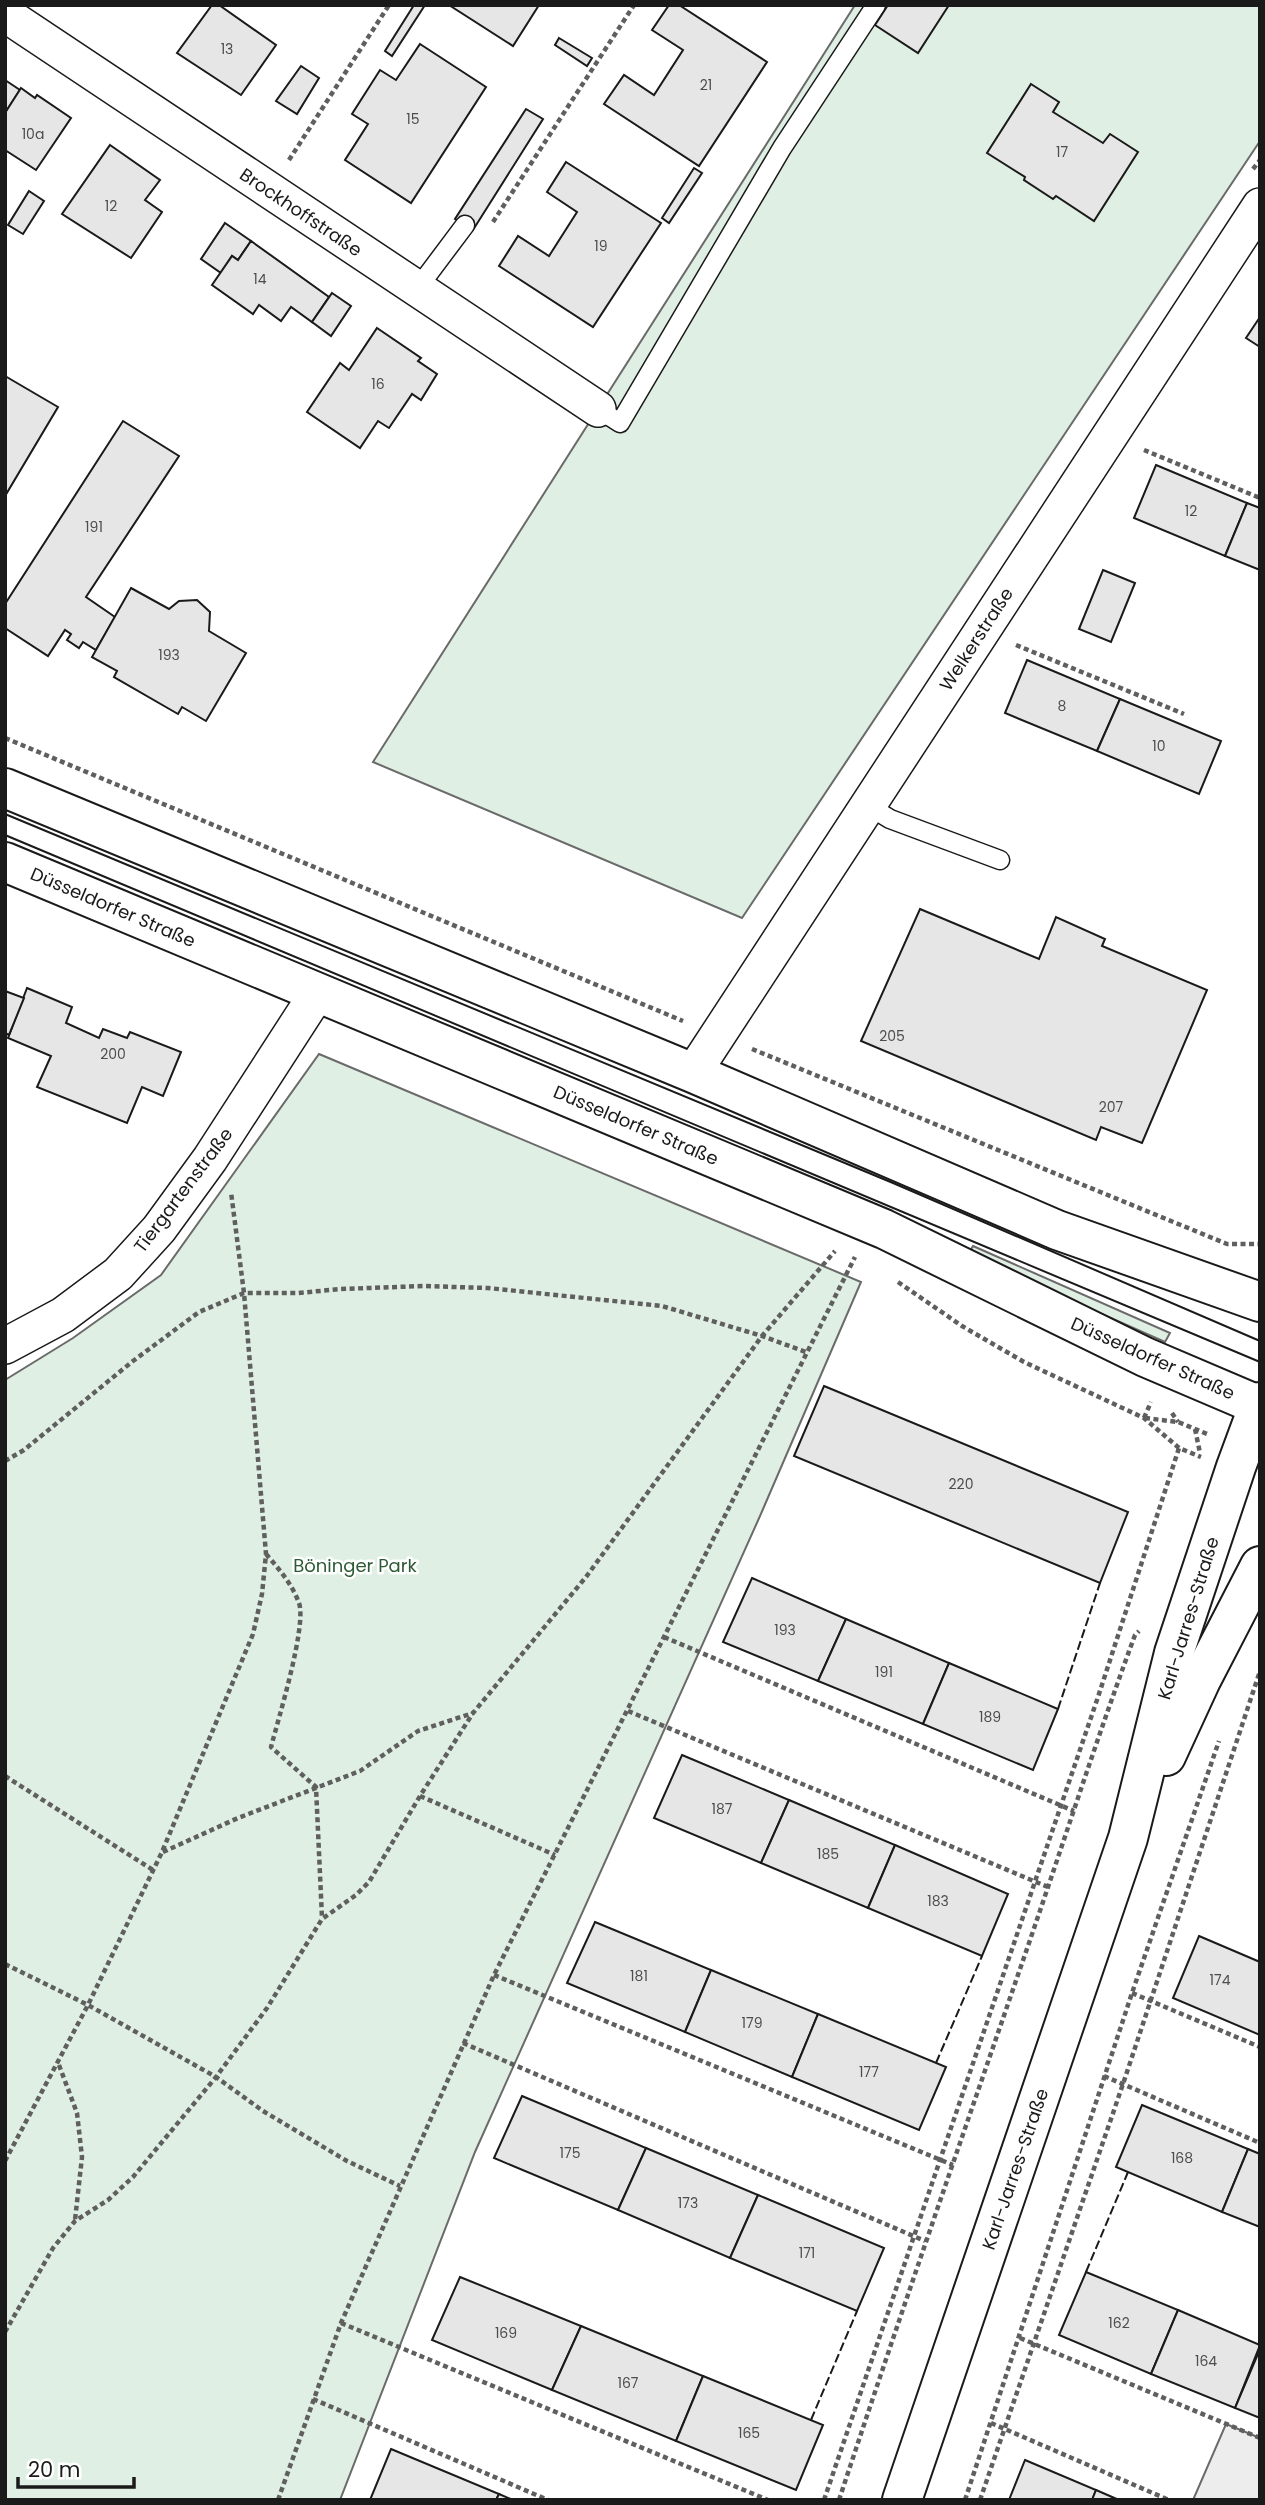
<svg xmlns="http://www.w3.org/2000/svg" width="1265" height="2505" viewBox="0 0 1265 2505" font-family="Poppins,sans-serif">
  <style>
    .green { fill: #e0efe3; stroke: #6a6a6a; stroke-width: 2 }
    .parking { fill: #ededed; stroke: #6a6a6a; stroke-width: 2 }
    .building { fill: #e6e6e6; stroke: #1a1a1a; stroke-width: 2 }
    .lines { fill: none; stroke-linecap: round; stroke-linejoin: round }
    .lane-casing { stroke: #1a1a1a; stroke-width: 21 }
    .street-casing { stroke: #1a1a1a; stroke-width: 38 }
    .secondary-casing { stroke: #1a1a1a; stroke-width: 42 }
    .path { stroke: #5f5f5f; stroke-width: 4.5; stroke-dasharray: 5 3.5; stroke-linecap: butt }
    .lane { stroke: #fff; stroke-width: 18 }
    .street { stroke: #fff; stroke-width: 35 }
    .secondary { stroke: #fff; stroke-width: 38 }
    .tram { stroke: #1a1a1a; stroke-width: 2 }
    .fence { stroke: #1a1a1a; stroke-width: 2; stroke-dasharray: 9 3.5; stroke-linecap: butt }
    .labels { text-anchor: middle; dominant-baseline: central; stroke-width: 5; stroke-linejoin: round; paint-order: stroke }
    .number-label { font-size: 14px; fill: #4d4d4d }
    .street-label { font-size: 18px; fill: #1a1a1a; stroke: #fff }
    .park-label { font-size: 18px; fill: #2b5a34; stroke: #fff }
  </style>
  <rect width="100%" height="100%" fill="#fff"/>
  <g class="green">
    <path d="M 855,5 L 1260,5 L 1260,141 L 742,918 L 373,762 Z"/>
    <path d="M 319,1054 L 861,1282 L 760,1516 L 475,2152 L 340,2500 L 5,2500 L 5,1380 L 73,1338 L 161,1275 Z"/>
    <path d="M 973,1246 L 1170,1333 L 1165,1342 L 1034,1284 L 970,1251 Z"/>
  </g>
  <path class="parking" d="M 1226,2424 L 1260,2438 L 1260,2500 L 1193,2500 Z"/>
  <g class="building">
    <path d="M 212,5 L 219,5 L 276,45 L 241,95 L 177,53 Z"/>
    <path d="M 414,5 L 425,5 L 392,56 L 385,51 Z"/>
    <path d="M 449,5 L 539,5 L 513,46 Z"/>
    <path d="M 669,5 L 679,5 L 767,62 L 699,166 L 604,104 L 624,75 L 654,95 L 683,50 L 652,30 Z"/>
    <path d="M 888,5 L 949,5 L 918,53 L 875,25 Z"/>
    <path d="M 559,38 L 592,58 L 587,66 L 555,45 Z"/>
    <path d="M 420,44 L 486,87 L 411,203 L 345,160 L 368,124 L 352,114 L 380,70 L 396,80 Z"/>
    <path d="M 301,66 L 319,78 L 297,114 L 276,101 Z"/>
    <path d="M 5,80 L 20,90 L 5,113 Z"/>
    <path d="M 1031,84 L 1059,102 L 1053,112 L 1103,143 L 1110,134 L 1138,152 L 1094,221 L 1056,196 L 1053,199 L 1024,180 L 1025,177 L 987,153 Z"/>
    <path d="M 21,88 L 35,98 L 37,95 L 71,118 L 36,170 L 5,150 L 5,113 Z"/>
    <path d="M 526,109 L 543,119 L 473,230 L 455,219 Z"/>
    <path d="M 110,145 L 160,180 L 145,200 L 162,212 L 131,258 L 62,214 Z"/>
    <path d="M 566,162 L 661,223 L 593,327 L 499,266 L 518,236 L 549,256 L 577,212 L 547,192 Z"/>
    <path d="M 694,168 L 702,173 L 669,223 L 662,218 Z"/>
    <path d="M 29,191 L 44,201 L 23,234 L 8,225 Z"/>
    <path d="M 225,223 L 251,241 L 238,260 L 232,256 L 221,273 L 201,259 Z"/>
    <path d="M 251,241 L 329,297 L 312,322 L 291,307 L 281,321 L 259,305 L 253,314 L 212,285 L 232,256 L 238,260 Z"/>
    <path d="M 332,293 L 351,306 L 331,336 L 312,322 Z"/>
    <path d="M 1260,317 L 1260,347 L 1246,338 Z"/>
    <path d="M 377,328 L 421,358 L 418,361 L 437,374 L 421,400 L 412,394 L 389,428 L 378,421 L 360,448 L 307,412 L 340,363 L 349,370 Z"/>
    <path d="M 5,376 L 58,407 L 5,496 Z"/>
    <path d="M 123,421 L 179,456 L 86,597 L 115,617 L 96,650 L 83,642 L 79,648 L 67,640 L 71,634 L 65,630 L 48,656 L 5,628 L 5,604 Z"/>
    <path d="M 1156,465 L 1247,503 L 1225,556 L 1134,518 Z"/>
    <path d="M 1247,503 L 1260,508 L 1260,570 L 1225,556 Z"/>
    <path d="M 1103,570 L 1135,583 L 1111,642 L 1079,629 Z"/>
    <path d="M 131,588 L 169,609 L 179,601 L 197,600 L 210,612 L 209,631 L 246,653 L 206,721 L 182,707 L 178,714 L 114,677 L 117,671 L 92,657 Z"/>
    <path d="M 1027,660 L 1120,699 L 1097,751 L 1005,713 Z"/>
    <path d="M 1120,699 L 1221,741 L 1199,794 L 1097,751 Z"/>
    <path d="M 920,909 L 1039,959 L 1056,917 L 1105,939 L 1102,946 L 1207,990 L 1142,1143 L 1101,1127 L 1096,1140 L 861,1041 Z"/>
    <path d="M 27,988 L 72,1007 L 66,1023 L 99,1038 L 103,1029 L 127,1038 L 130,1032 L 181,1052 L 163,1096 L 142,1087 L 127,1123 L 37,1087 L 51,1056 L 8,1038 Z"/>
    <path d="M 5,991 L 24,998 L 9,1035 L 5,1033 Z"/>
    <path d="M 824,1386 L 1128,1512 L 1100,1583 L 794,1456 Z"/>
    <path d="M 752,1578 L 846,1619 L 818,1681 L 723,1642 Z"/>
    <path d="M 846,1619 L 949,1663 L 923,1724 L 818,1681 Z"/>
    <path d="M 949,1663 L 1058,1709 L 1033,1770 L 923,1724 Z"/>
    <path d="M 682,1755 L 789,1800 L 761,1863 L 654,1818 Z"/>
    <path d="M 789,1800 L 895,1845 L 868,1908 L 761,1863 Z"/>
    <path d="M 895,1845 L 1008,1894 L 982,1956 L 868,1908 Z"/>
    <path d="M 595,1922 L 711,1970 L 685,2032 L 567,1983 Z"/>
    <path d="M 1199,1936 L 1260,1962 L 1260,2035 L 1173,1998 Z"/>
    <path d="M 711,1970 L 818,2014 L 792,2077 L 685,2032 Z"/>
    <path d="M 818,2014 L 946,2067 L 919,2130 L 792,2077 Z"/>
    <path d="M 522,2096 L 646,2148 L 618,2210 L 494,2158 Z"/>
    <path d="M 1142,2105 L 1248,2149 L 1222,2212 L 1116,2167 Z"/>
    <path d="M 646,2148 L 758,2195 L 730,2258 L 618,2210 Z"/>
    <path d="M 1248,2149 L 1260,2154 L 1260,2227 L 1222,2212 Z"/>
    <path d="M 758,2195 L 884,2248 L 857,2311 L 730,2258 Z"/>
    <path d="M 1086,2272 L 1178,2310 L 1151,2374 L 1059,2335 Z"/>
    <path d="M 460,2277 L 581,2326 L 552,2390 L 432,2340 Z"/>
    <path d="M 1178,2310 L 1260,2345 L 1235,2408 L 1151,2374 Z"/>
    <path d="M 581,2326 L 703,2376 L 676,2441 L 552,2390 Z"/>
    <path d="M 1260,2349 L 1260,2418 L 1235,2408 Z"/>
    <path d="M 703,2376 L 823,2425 L 796,2490 L 676,2441 Z"/>
    <path d="M 391,2449 L 499,2494 L 496,2500 L 370,2500 Z"/>
    <path d="M 1025,2460 L 1096,2490 L 1092,2500 L 1009,2500 Z"/>
    <path d="M 1096,2490 L 1119,2500 L 1092,2500 Z"/>
    <path d="M 499,2494 L 513,2500 L 496,2500 Z"/>
  </g>
  <g class="lines">
    <defs>
      <g id="lane">
        <path d="M 417,289 L 465,225"/>
        <path d="M 598,409 L 620,423 L 782,148 L 876,5"/>
        <path d="M 867,805 L 890,819 L 1000,860"/>
      </g>
      <g id="street">
        <path d="M 5,14 L 598,409"/>
        <path d="M 693,1073 L 1260,206"/>
        <path d="M 5,1346 L 63,1315 L 118,1274 L 159,1229 L 210,1159 L 318,992"/>
      </g>
      <g id="secondary">
        <path d="M 5,788 L 693,1073 L 1057,1230 L 1260,1302"/>
        <path d="M 5,862 L 884,1229 L 1145,1357 L 1260,1406"/>
        <path d="M 1166,1756 L 1201,1680 L 1260,1566"/>
        <path d="M 902,2500 L 1128,1838 L 1174,1653 L 1236,1467 L 1260,1402"/>
      </g>
    </defs>
    <use href="#lane" class="lane-casing"/>
    <use href="#street" class="street-casing"/>
    <use href="#secondary" class="secondary-casing"/>
    <g class="path">
      <path d="M 289,160 L 389,5"/>
      <path d="M 1253,169 L 1260,160"/>
      <path d="M 493,222 L 634,5"/>
      <path d="M 1144,450 L 1260,498"/>
      <path d="M 1016,645 L 1184,714"/>
      <path d="M 5,738 L 683,1021"/>
      <path d="M 752,1049 L 1227,1244 L 1260,1244"/>
      <path d="M 898,1282 L 962,1326 L 1024,1362 L 1144,1418 L 1179,1448 L 1201,1457"/>
      <path d="M 1172,1413 L 1178,1422"/>
      <path d="M 1144,1418 L 1151,1402"/>
      <path d="M 1145,1418 L 1178,1422 L 1207,1434"/>
      <path d="M 1195,1429 L 1200,1453"/>
      <path d="M 5,1461 L 24,1450 L 133,1361 L 199,1312 L 244,1293 L 298,1293 L 341,1289 L 423,1286 L 488,1288 L 662,1306 L 762,1336 L 806,1352"/>
      <path d="M 266,1554 C 279,1569 292,1584 299,1603 C 307,1626 278,1720 271,1747 L 316,1787 L 322,1918"/>
      <path d="M 664,1637 L 1074,1811"/>
      <path d="M 628,1711 L 1048,1887"/>
      <path d="M 5,1776 L 153,1870"/>
      <path d="M 420,1796 L 555,1855"/>
      <path d="M 163,1852 L 238,1818 L 360,1771 L 418,1731 L 473,1713"/>
      <path d="M 5,1964 L 88,2005 L 216,2077 L 263,2111 L 347,2161 L 400,2186"/>
      <path d="M 494,1975 L 953,2165"/>
      <path d="M 1132,1993 L 1260,2047"/>
      <path d="M 463,2043 L 925,2241"/>
      <path d="M 59,2065 L 77,2113 L 82,2157 L 75,2220"/>
      <path d="M 1104,2076 L 1260,2143"/>
      <path d="M 5,2161 L 88,2005 L 162,1852 L 253,1634 L 262,1594 L 266,1554 L 244,1293 L 231,1192"/>
      <path d="M 341,2323 L 768,2500"/>
      <path d="M 5,2332 L 53,2248 L 75,2221 L 108,2200 L 133,2177 L 216,2077 L 267,2008 L 322,1919 L 356,1895 L 369,1882 L 420,1796 L 473,1713 L 586,1577 L 762,1336 L 835,1251"/>
      <path d="M 1020,2338 L 1260,2438"/>
      <path d="M 313,2399 L 548,2500"/>
      <path d="M 991,2423 L 1169,2500"/>
      <path d="M 278,2500 L 341,2323 L 494,1975 L 855,1257"/>
      <path d="M 824,2500 L 1098,1697 L 1179,1448"/>
      <path d="M 839,2500 C 901,2312 966,2126 1030,1940 C 1065,1838 1098,1735 1135,1635 L 1139,1631"/>
      <path d="M 965,2500 L 1132,1993 L 1219,1741"/>
      <path d="M 980,2500 L 1123,2084 L 1260,1671"/>
    </g>
    <use href="#lane" class="lane"/>
    <use href="#street" class="street"/>
    <use href="#secondary" class="secondary"/>
    <g class="tram">
      <path d="M 5,814 L 893,1183 L 1260,1341"/>
      <path d="M 5,835 L 1260,1362"/>
    </g>
    <g class="fence">
      <path d="M 1058,1709 L 1100,1583"/>
      <path d="M 936,2063 L 982,1956"/>
      <path d="M 1086,2272 L 1128,2172"/>
      <path d="M 811,2420 L 857,2311"/>
    </g>
  </g>
  <g class="labels">
    <g class="number-label">
      <text x="227" y="49">13</text>
      <text x="706" y="85">21</text>
      <text x="413" y="119">15</text>
      <text x="33" y="134">10a</text>
      <text x="1062" y="152">17</text>
      <text x="111" y="206">12</text>
      <text x="601" y="246">19</text>
      <text x="260" y="279">14</text>
      <text x="378" y="384">16</text>
      <text x="1191" y="511">12</text>
      <text x="94" y="527">191</text>
      <text x="169" y="655">193</text>
      <text x="1062" y="706">8</text>
      <text x="1159" y="746">10</text>
      <text x="892" y="1036">205</text>
      <text x="113" y="1054">200</text>
      <text x="1111" y="1107">207</text>
      <text x="961" y="1484">220</text>
      <text x="785" y="1630">193</text>
      <text x="884" y="1672">191</text>
      <text x="990" y="1717">189</text>
      <text x="722" y="1809">187</text>
      <text x="828" y="1854">185</text>
      <text x="938" y="1901">183</text>
      <text x="639" y="1976">181</text>
      <text x="1220" y="1980">174</text>
      <text x="752" y="2023">179</text>
      <text x="869" y="2072">177</text>
      <text x="570" y="2153">175</text>
      <text x="1182" y="2158">168</text>
      <text x="688" y="2203">173</text>
      <text x="807" y="2253">171</text>
      <text x="1119" y="2323">162</text>
      <text x="506" y="2333">169</text>
      <text x="1206" y="2361">164</text>
      <text x="628" y="2383">167</text>
      <text x="749" y="2433">165</text>
    </g>
    <g class="street-label">
      <text transform="translate(301 212) rotate(34)">Brockhoffstraße</text>
      <text transform="translate(976 639) rotate(-57)">Welkerstraße</text>
      <text transform="translate(113 907) rotate(23)">Düsseldorfer Straße</text>
      <text transform="translate(636 1125) rotate(23)">Düsseldorfer Straße</text>
      <text transform="translate(183 1190) rotate(-53)">Tiergartenstraße</text>
      <text transform="translate(1153 1358) rotate(24)">Düsseldorfer Straße</text>
      <text transform="translate(1188 1618) rotate(-73)">Karl-Jarres-Straße</text>
      <text transform="translate(1015 2169) rotate(-71)">Karl-Jarres-Straße</text>
    </g>
    <g class="park-label">
      <text x="355" y="1565">Böninger Park</text>
    </g>
  </g>
  <rect width="1265" height="2505" fill="none" stroke="#1a1a1a" stroke-width="14"/>
  <path d="M18 2477v10h116v-10" fill="none" stroke="#1a1a1a" stroke-width="3.5"/>
  <text x="28" y="2477" font-size="21" fill="#1a1a1a" stroke="#ffffff" stroke-width="5" paint-order="stroke">20 m</text>
</svg>
